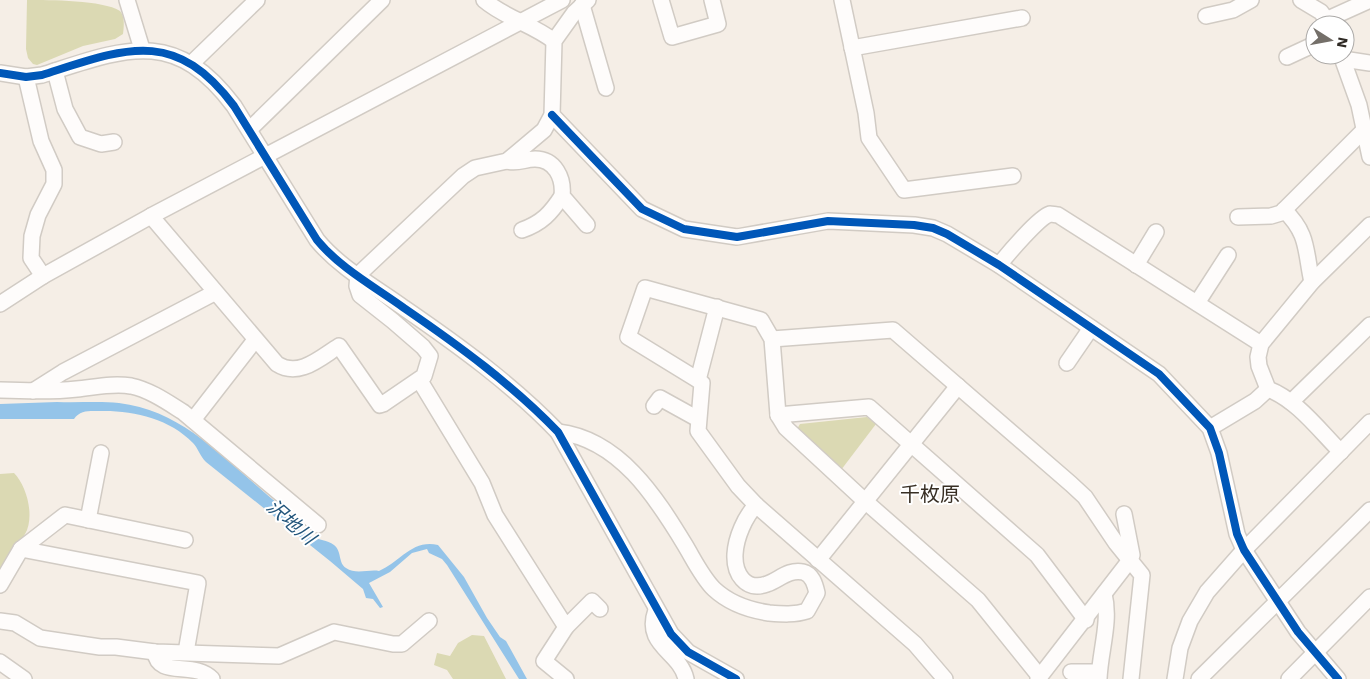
<svg xmlns="http://www.w3.org/2000/svg" width="1370" height="679" viewBox="0 0 1370 679" font-family="'Work Sans','Noto Sans JP',sans-serif">
  <style>
    .green { fill: #dbd9b3 }
    .water { fill: #94c4e9 }
    .lines { fill: none; stroke-linecap: round; stroke-linejoin: round }
    .minor-casing { stroke: #d1cbc4; stroke-width: 18 }
    .minor { stroke: #fefcfb; stroke-width: 15 }
    .cycleway-casing { stroke: #fff; stroke-width: 11 }
    .cycleway { stroke: #0057b8; stroke-width: 8 }
    .labels { text-anchor: middle; dominant-baseline: central; stroke-width: 4; stroke-linejoin: round; paint-order: stroke }
    .water-label { font-size: 19px; font-style: italic; fill: #23567c; stroke: #fff }
    .quarter-label { font-size: 20px; fill: #382f24; stroke: #fff }
  </style>
  <rect width="100%" height="100%" fill="#f5eee6"/>
  <g class="green">
    <path d="M 27,0 C 50,0 103,0 120,11 C 125,16 124,27 123,34 L 115,39 L 83,46 L 37,65 L 33,64 L 28,58 L 26,49 Z"/>
    <path d="M 867,417 L 876,424 L 841,470 L 797,429 L 800,424 Z"/>
    <path d="M 14,473 C 27,486 35,517 25,534 C 18,546 8,558 0,569 L 0,474 Z"/>
    <path d="M 472,635 L 484,636 L 506,679 L 453,679 L 447,670 L 434,665 L 437,653 L 450,656 L 458,643 Z"/>
  </g>
  <path class="water" d="M 57,402 C 77,403 99,401 119,403 C 186,411 229,464 278,504 C 280,516 301,532 312,537 C 319,540 327,540 334,545 C 342,551 338,563 346,568 C 356,575 369,569 379,571 C 400,562 412,539 438,545 L 464,577 L 487,618 L 500,637 L 506,641 L 527,679 L 519,679 L 447,565 L 442,559 L 429,553 L 427,549 L 412,553 L 390,572 L 369,583 L 383,607 L 380,608 L 373,599 L 366,598 L 363,589 L 330,561 L 206,462 C 200,456 198,448 193,443 C 169,418 132,410 99,411 C 89,411 80,410 74,419 L 0,419 L 0,404 Z"/>
  <g class="lines">
    <defs>
      <g id="minor">
        <path d="M 127,0 L 142,49"/>
        <path d="M 484,0 C 505,18 532,24 554,41"/>
        <path d="M 661,0 L 672,37 L 718,24 L 712,0"/>
        <path d="M 842,0 L 866,113 L 869,138 L 904,190 L 1013,176"/>
        <path d="M 1301,0 L 1321,12 L 1330,25"/>
        <path d="M 582,5 L 606,88"/>
        <path d="M 1206,16 L 1233,10 L 1251,0"/>
        <path d="M 1328,19 L 1370,0"/>
        <path d="M 852,48 L 1022,18"/>
        <path d="M 1341,55 L 1359,105 L 1370,157"/>
        <path d="M 1287,57 L 1315,44"/>
        <path d="M 1343,59 L 1370,63"/>
        <path d="M 192,63 L 257,0"/>
        <path d="M 55,71 L 65,109 L 80,137 L 101,144 L 114,142"/>
        <path d="M 0,73 L 26,77 L 42,75 C 124,49 174,26 234,106 L 317,240 C 340,268 375,287 404,308 C 458,345 513,385 558,432 L 671,634 L 688,652 L 736,679"/>
        <path d="M 26,77 L 41,141 L 54,170 L 54,184 L 38,215 L 32,236 L 31,258 L 43,276"/>
        <path d="M 552,115 L 642,209 L 684,229 L 737,237 L 828,221 L 914,225 L 933,228 L 947,234 L 999,265 L 1159,374 L 1210,428 L 1219,453 L 1237,534 L 1244,550 L 1298,632 L 1338,679"/>
        <path d="M 250,129 L 382,0"/>
        <path d="M 507,161 C 518,164 524,159 535,159 C 555,159 564,178 562,196 L 587,225"/>
        <path d="M 1284,210 C 1309,234 1305,251 1312,282"/>
        <path d="M 151,216 L 277,364 C 299,378 320,358 339,346 L 380,405 L 383,404 L 424,376 L 430,356 L 423,347 L 393,321 L 360,295 L 357,286 L 358,275 L 463,176 L 475,168 L 507,161 L 544,130 L 552,115 L 554,41 L 574,13 L 588,0"/>
        <path d="M 1238,217 L 1271,216 L 1281,213 L 1364,130"/>
        <path d="M 522,230 C 542,223 551,213 562,196"/>
        <path d="M 999,265 C 1007,255 1039,217 1050,214 C 1052,214 1055,215 1058,215 L 1261,344"/>
        <path d="M 1136,265 L 1156,232"/>
        <path d="M 1197,303 L 1228,255"/>
        <path d="M 0,304 L 43,276 L 151,216 L 562,0"/>
        <path d="M 717,307 L 698,380 L 702,383 L 698,431 L 738,486 L 756,505"/>
        <path d="M 772,339 L 893,330 L 1071,484 L 1085,497 L 1116,543 L 1142,575 L 1131,679"/>
        <path d="M 1067,363 L 1091,328"/>
        <path d="M 698,380 L 628,337 L 645,288 L 761,320 L 772,339 L 778,415 L 786,428 L 866,502 L 978,600 L 1040,677"/>
        <path d="M 420,381 L 482,483 L 495,515 L 566,627 L 592,601 L 600,609"/>
        <path d="M 0,390 C 26,391 52,392 77,389 C 96,387 113,383 131,386 C 150,390 167,402 183,412 L 318,525"/>
        <path d="M 33,391 L 63,372 L 214,293"/>
        <path d="M 1291,402 L 1370,325"/>
        <path d="M 654,406 L 660,398 L 698,419"/>
        <path d="M 778,415 L 869,407 L 1037,555 L 1086,620"/>
        <path d="M 193,420 L 255,340"/>
        <path d="M 1210,428 L 1255,401 L 1268,389"/>
        <path d="M 558,432 C 619,439 656,497 685,545 C 694,560 702,577 714,589 C 729,603 749,610 769,613 C 782,614 795,615 807,611 L 817,593 C 815,584 812,574 803,572 C 788,569 779,580 767,584 C 745,592 734,573 735,554 C 736,537 745,517 756,505 L 915,644 L 945,679"/>
        <path d="M 1341,452 C 1319,430 1297,400 1268,389 L 1259,366 L 1258,357 L 1261,344 L 1312,282 L 1370,225"/>
        <path d="M 88,520 L 101,453"/>
        <path d="M 21,549 L 198,583 L 186,652"/>
        <path d="M 818,560 L 958,386"/>
        <path d="M 0,585 L 21,549 L 65,515 L 185,540"/>
        <path d="M 656,610 C 643,646 680,651 686,679"/>
        <path d="M 0,621 L 15,623 L 40,638 L 100,647 L 116,647 L 155,652 L 279,656 L 334,632 L 393,644 L 402,644 L 429,621"/>
        <path d="M 566,627 L 544,661 L 566,679"/>
        <path d="M 155,652 C 158,679 194,660 212,679"/>
        <path d="M 0,662 L 24,679"/>
        <path d="M 1071,672 L 1099,672"/>
        <path d="M 1038,679 L 1130,560 L 1132,555 L 1124,514"/>
        <path d="M 1099,679 C 1100,651 1111,621 1104,594"/>
        <path d="M 1175,679 L 1180,648 L 1190,621 L 1207,592 L 1244,550 L 1370,422"/>
        <path d="M 1199,679 L 1370,510"/>
        <path d="M 1289,679 L 1370,597"/>
      </g>
    </defs>
    <use href="#minor" class="minor-casing"/>
    <use href="#minor" class="minor"/>
    <defs>
      <g id="cycleway">
        <path d="M 0,73 L 26,77 L 42,75 C 124,49 174,26 234,106 L 317,240 C 340,268 375,287 404,308 C 458,345 513,385 558,432 L 671,634 L 688,652 L 736,679"/>
        <path d="M 552,115 L 642,209 L 684,229 L 737,237 L 828,221 L 914,225 L 933,228 L 947,234 L 999,265 L 1159,374 L 1210,428 L 1219,453 L 1237,534 L 1244,550 L 1298,632 L 1338,679"/>
      </g>
    </defs>
    <use href="#cycleway" class="cycleway-casing"/>
    <use href="#cycleway" class="cycleway"/>
  </g>
  <g class="labels">
    <g class="water-label">
      <text transform="translate(291 522) rotate(41)">沢地川</text>
    </g>
    <g class="quarter-label">
      <text x="930" y="494">千枚原</text>
    </g>
  </g>
  <g transform="translate(1330 40) rotate(101)"><circle r="24" fill="#ffffff" stroke="#acaaa8"/>
  <path d="M0-4L9 19L0 12L-9 19Z" fill="#746f69"/>
  <text y="-8" font-size="14" font-weight="bold" text-anchor="middle" fill="#2f2a25">N</text>
  </g>
</svg>
